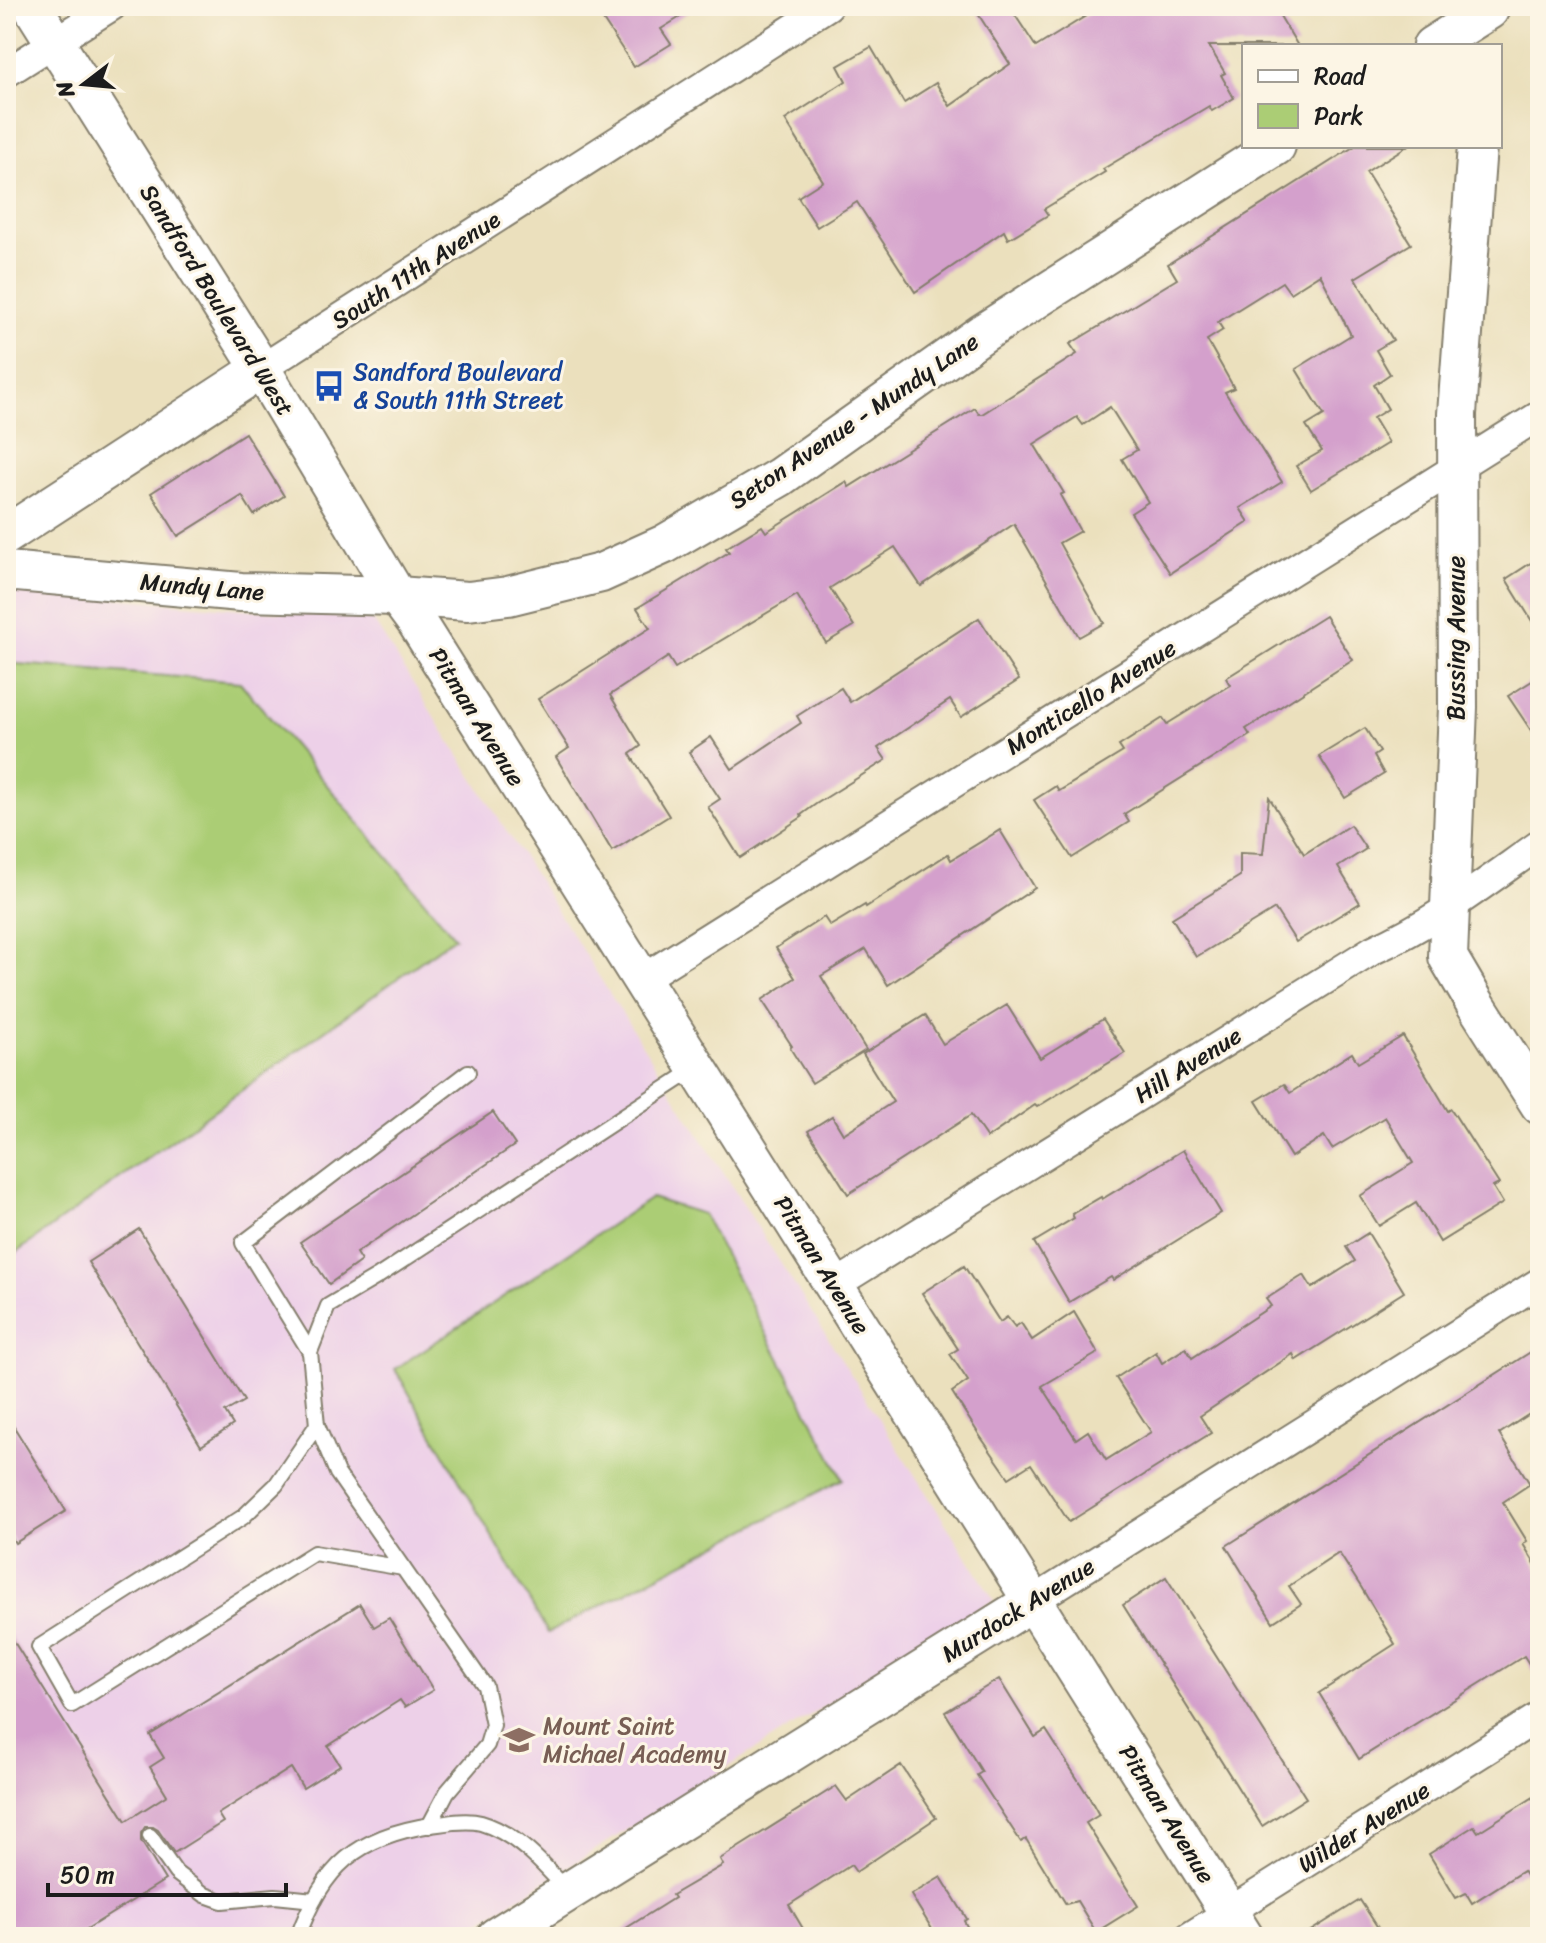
<svg xmlns="http://www.w3.org/2000/svg" width="1546" height="1943" viewBox="0 0 1546 1943" font-family="Sriracha,sans-serif">
  <style>
    .built { fill: #edd0e8 }
    .green { fill: #abcd75; stroke: #647448; stroke-width: 2 }
    .building { fill: #d4a0cc }
    .lines { fill: none; stroke-linecap: round; stroke-linejoin: round }
    .lane-casing { stroke: #847e6c; stroke-width: 18 }
    .street-casing { stroke: #847e6c; stroke-width: 32 }
    .secondary-casing { stroke: #847e6c; stroke-width: 42 }
    .lane { stroke: #fff; stroke-width: 14 }
    .street { stroke: #fff; stroke-width: 28 }
    .secondary { stroke: #fff; stroke-width: 38 }
    .labels { text-anchor: middle; dominant-baseline: central; stroke-width: 6; stroke-linejoin: round; paint-order: stroke }
    .street-label { font-size: 24px; fill: #1c1c1c; stroke: #fcf5e5 }
    .transit-label { font-size: 24px; fill: #164399; stroke: #fcf5e5; text-anchor: start }
    .education-label { font-size: 24px; fill: #785e54; stroke: #fcf5e5; text-anchor: start }
  </style>
  <rect width="100%" height="100%" fill="#fcf5e5"/>
  <filter id="ink" filterUnits="userSpaceOnUse"><feTurbulence type="fractalNoise" baseFrequency=".0125" numOctaves="2"/><feDisplacementMap in="SourceGraphic" scale="16" xChannelSelector="R" yChannelSelector="G"/><feConvolveMatrix kernelMatrix="1 2 1 2 8 2 1 2 1" color-interpolation-filters="sRGB"/></filter>
  <filter id="wash" filterUnits="userSpaceOnUse"><feTurbulence type="fractalNoise" baseFrequency=".006" numOctaves="4" result="noise"/><feDisplacementMap in="SourceGraphic" scale="32" xChannelSelector="R" yChannelSelector="G"/><feGaussianBlur stdDeviation="1.8" result="paint"/><feColorMatrix in="noise" values="0 0 0 0 0 0 0 0 0 0 0 0 0 0 0 0 0 1.4 0 .05"/><feComposite in="paint" operator="in"/></filter>
  <g filter="url(#wash)">
    <rect width="100%" height="100%" fill="#ebe0bd"/>
    <path class="built" d="M 6,589 L 373,620 L 994,1600 L 456,1937 L 6,1937 Z"/>
    <g class="green">
      <path d="M 6,663 L 240,682 L 455,937 L 6,1260 Z"/>
      <path d="M 651,1198 L 703,1214 L 843,1479 L 548,1633 L 395,1369 Z"/>
    </g>
    <g id="blocks">
      <g class="building">
        <path d="M 594,6 L 698,6 L 661,29 L 671,44 L 634,67 Z"/>
        <path d="M 973,6 L 1009,6 L 1036,47 L 1102,6 L 1274,6 L 1298,46 L 1209,46 L 1225,73 L 1221,75 L 1234,98 L 1212,111 L 1209,106 L 1103,169 L 1105,172 L 1044,209 L 1048,215 L 1008,239 L 1004,231 L 915,292 L 857,202 L 817,227 L 798,197 L 823,181 L 785,120 L 846,81 L 838,66 L 871,47 L 904,103 L 936,83 L 950,106 L 1010,64 Z"/>
        <path d="M 1355,146 L 1407,146 L 1366,172 L 1411,244 L 1355,278 L 1393,340 L 1376,350 L 1390,374 L 1374,385 L 1388,409 L 1373,418 L 1388,443 L 1311,490 L 1296,466 L 1322,451 L 1306,426 L 1324,415 L 1296,369 L 1351,335 L 1320,274 L 1290,293 L 1282,282 L 1218,322 L 1223,330 L 1207,340 L 1234,388 L 1225,392 L 1282,482 L 1240,508 L 1249,522 L 1170,573 L 1131,513 L 1148,502 L 1122,459 L 1137,450 L 1110,407 L 1083,425 L 1077,417 L 1034,444 L 1064,493 L 1060,495 L 1080,531 L 1059,543 L 1104,623 L 1079,637 L 1014,524 L 921,586 L 895,547 L 830,588 L 854,626 L 826,643 L 797,595 L 675,668 L 668,657 L 610,695 L 641,746 L 630,754 L 669,816 L 612,851 L 556,757 L 569,748 L 538,699 L 650,628 L 637,608 L 729,552 L 726,548 L 762,526 L 766,532 L 846,482 L 849,487 L 975,408 L 979,414 L 982,414 L 1077,354 L 1070,344 L 1177,279 L 1168,264 Z"/>
        <path d="M 245,433 L 284,496 L 254,515 L 242,496 L 178,536 L 151,493 Z"/>
        <path d="M 1540,557 L 1540,634 L 1506,579 Z"/>
        <path d="M 1325,616 L 1353,660 L 1246,729 L 1250,735 L 1124,814 L 1129,822 L 1072,858 L 1034,800 L 1056,786 L 1059,791 L 1123,752 L 1119,746 L 1163,718 L 1167,724 L 1230,685 L 1226,678 Z"/>
        <path d="M 979,618 L 1019,680 L 961,717 L 950,700 L 878,748 L 886,760 L 816,804 L 801,815 L 802,817 L 740,858 L 708,807 L 720,799 L 689,752 L 711,737 L 732,769 L 801,723 L 797,716 L 841,688 L 850,702 Z"/>
        <path d="M 1540,676 L 1540,744 L 1508,696 Z"/>
        <path d="M 1365,728 L 1380,752 L 1374,756 L 1384,774 L 1345,798 L 1319,756 Z"/>
        <path d="M 1269,797 L 1304,854 L 1350,825 L 1366,849 L 1338,867 L 1360,903 L 1296,942 L 1275,909 L 1196,957 L 1172,918 L 1240,876 L 1240,853 L 1263,854 Z"/>
        <path d="M 1000,830 L 1035,888 L 888,985 L 866,949 L 821,976 L 866,1050 L 812,1083 L 790,1048 L 792,1046 L 762,1000 L 795,978 L 776,948 L 824,917 L 830,926 L 865,905 L 866,907 L 948,854 L 951,860 Z"/>
        <path d="M 1007,1005 L 1040,1058 L 1103,1019 L 1125,1053 L 1037,1107 L 1035,1105 L 987,1138 L 971,1115 L 848,1194 L 808,1131 L 832,1116 L 843,1134 L 893,1102 L 863,1054 L 925,1015 L 943,1044 Z"/>
        <path d="M 1403,1036 L 1448,1111 L 1451,1109 L 1499,1184 L 1493,1187 L 1503,1203 L 1440,1242 L 1416,1203 L 1379,1226 L 1360,1196 L 1413,1163 L 1385,1117 L 1332,1149 L 1324,1136 L 1291,1157 L 1256,1101 L 1284,1084 L 1290,1093 L 1352,1053 L 1358,1063 Z"/>
        <path d="M 493,1112 L 515,1145 L 356,1253 L 361,1261 L 329,1284 L 300,1242 Z"/>
        <path d="M 1183,1150 L 1221,1213 L 1113,1280 L 1111,1277 L 1069,1302 L 1034,1242 L 1074,1218 L 1072,1214 L 1101,1197 L 1102,1199 Z"/>
        <path d="M 139,1229 L 244,1401 L 225,1412 L 233,1425 L 201,1446 L 88,1262 Z"/>
        <path d="M 1368,1233 L 1404,1292 L 1296,1360 L 1293,1354 L 1200,1416 L 1211,1433 L 1069,1522 L 1031,1464 L 1009,1478 L 980,1436 L 952,1392 L 968,1381 L 950,1354 L 958,1349 L 922,1293 L 964,1266 L 1000,1322 L 1007,1317 L 1015,1327 L 1021,1323 L 1032,1340 L 1074,1312 L 1098,1353 L 1042,1386 L 1076,1439 L 1088,1431 L 1106,1460 L 1151,1432 L 1116,1378 L 1156,1352 L 1162,1363 L 1186,1348 L 1192,1358 L 1271,1306 L 1266,1299 L 1299,1278 L 1304,1275 L 1312,1288 L 1355,1261 L 1346,1247 Z"/>
        <path d="M 1540,1346 L 1540,1407 L 1499,1434 L 1530,1484 L 1503,1502 L 1527,1541 L 1523,1544 L 1540,1572 L 1540,1681 L 1524,1656 L 1359,1759 L 1319,1693 L 1395,1644 L 1361,1587 L 1339,1553 L 1289,1586 L 1301,1604 L 1273,1622 L 1226,1546 Z"/>
        <path d="M 6,1414 L 66,1511 L 15,1543 L 6,1528 Z"/>
        <path d="M 1166,1577 L 1306,1798 L 1262,1826 L 1123,1605 Z"/>
        <path d="M 360,1604 L 374,1627 L 389,1618 L 433,1690 L 405,1707 L 400,1700 L 328,1746 L 340,1765 L 303,1788 L 291,1768 L 218,1814 L 223,1822 L 174,1853 L 158,1830 L 153,1827 L 145,1827 L 141,1833 L 141,1841 L 165,1880 L 74,1937 L 6,1937 L 6,1629 L 126,1821 L 167,1795 L 150,1767 L 164,1758 L 150,1735 Z"/>
        <path d="M 999,1679 L 1035,1737 L 1046,1730 L 1089,1797 L 1099,1815 L 1086,1823 L 1138,1906 L 1096,1932 L 1077,1901 L 1066,1904 L 1026,1839 L 1021,1842 L 977,1775 L 982,1772 L 945,1712 Z"/>
        <path d="M 901,1765 L 936,1818 L 856,1872 L 851,1865 L 789,1905 L 808,1937 L 612,1937 L 674,1898 L 672,1895 L 723,1865 L 720,1859 L 836,1786 L 847,1801 Z"/>
        <path d="M 1540,1793 L 1540,1898 L 1523,1871 L 1472,1903 L 1466,1893 L 1456,1898 L 1429,1854 L 1474,1826 L 1478,1832 Z"/>
        <path d="M 941,1877 L 967,1919 L 964,1921 L 973,1937 L 937,1937 L 911,1895 Z"/>
        <path d="M 1360,1900 L 1384,1937 L 1301,1937 Z"/>
      </g>
    </g>
  </g>
  <g filter="url(#ink)">
    <use href="#blocks" fill-opacity="0" stroke="#847e6c" stroke-width="2"/>
    <g class="lines">
      <defs>
        <g id="lane">
          <path d="M 310,1352 L 243,1243 L 468,1072"/>
          <path d="M 317,1425 L 276,1485 L 243,1517 L 39,1647 L 72,1705 L 314,1553 L 403,1568"/>
          <path d="M 429,1826 L 447,1792 L 487,1745 L 493,1725 L 485,1686 L 337,1473 L 317,1425 L 310,1352 L 328,1306 L 377,1277 L 695,1069"/>
          <path d="M 150,1836 L 176,1873 L 205,1895 L 222,1901 L 275,1896 L 314,1900"/>
          <path d="M 298,1937 C 322,1867 358,1836 431,1825 C 446,1823 466,1819 481,1823 C 516,1833 544,1865 568,1891"/>
        </g>
        <g id="street">
          <path d="M 6,73 L 112,6"/>
          <path d="M 261,369 L 828,6"/>
          <path d="M 642,979 L 1540,415"/>
          <path d="M 835,1285 L 1373,950 C 1434,923 1486,882 1540,844"/>
          <path d="M 1033,1601 L 1540,1282"/>
          <path d="M 1189,1937 L 1540,1716"/>
        </g>
        <g id="secondary">
          <path d="M 32,6 L 261,369 L 397,596 L 417,623 L 1244,1937"/>
          <path d="M 1432,46 L 1489,10"/>
          <path d="M 1477,146 L 1457,414 L 1458,707 L 1448,957 L 1475,1003 L 1540,1105"/>
          <path d="M 6,535 L 261,369"/>
          <path d="M 6,571 L 241,592 L 397,596 L 468,601 L 508,596 L 601,573 L 665,544 L 780,477 L 983,333 L 1276,146"/>
          <path d="M 496,1937 L 1033,1601"/>
        </g>
      </defs>
      <use href="#lane" class="lane-casing"/>
      <use href="#street" class="street-casing"/>
      <use href="#secondary" class="secondary-casing"/>
      <use href="#lane" class="lane"/>
      <use href="#street" class="street"/>
      <use href="#secondary" class="secondary"/>
    </g>
  </g>
  <defs>
    <symbol id="bus-bare" viewBox="-9 -9 18 18"><path d="M-5-6H5V4H4V6H2V4H-2V6H-4V4H-5ZM-3.5-4V0h7V-4ZM-3.5 1.2v1.5H-2V1.2ZM2 1.2v1.5H3.5V1.2Z" fill="#1a4fb4" stroke="#fcf5e5" stroke-width="2.5" paint-order="stroke"/></symbol>
    <symbol id="school-bare" viewBox="-9 -9 18 18"><path d="M0-5L7-2L0 1L-7-2ZM-4 1L0 2.5L4 1V4Q0 6-4 4Z" fill="#8d6e63" stroke="#fcf5e5" stroke-width="2.5" paint-order="stroke"/></symbol>
  </defs>
  <g fill-rule="evenodd">
    <use href="#bus-bare" x="307" y="364" width="44" height="44"/>
    <use href="#school-bare" x="497" y="1718" width="44" height="44"/>
  </g>
  <g class="labels">
    <g class="street-label">
      <text transform="translate(416 270) rotate(-33)">South 11th Avenue</text>
      <text transform="translate(217 300) rotate(58)">Sandford Boulevard West</text>
      <text transform="translate(854 421) rotate(-34)">Seton Avenue - Mundy Lane</text>
      <text transform="translate(202 587) rotate(5)">Mundy Lane</text>
      <text transform="translate(1456 638) rotate(-90)">Bussing Avenue</text>
      <text transform="translate(1091 697) rotate(-32)">Monticello Avenue</text>
      <text transform="translate(477 717) rotate(58)">Pitman Avenue</text>
      <text transform="translate(1188 1065) rotate(-32)">Hill Avenue</text>
      <text transform="translate(822 1265) rotate(58)">Pitman Avenue</text>
      <text transform="translate(1018 1610) rotate(-32)">Murdock Avenue</text>
      <text transform="translate(1167 1814) rotate(58)">Pitman Avenue</text>
      <text transform="translate(1364 1827) rotate(-32)">Wilder Avenue</text>
    </g>
    <g class="transit-label">
      <text x="353" y="372">Sandford Boulevard<tspan x="353" dy="28">&amp; South 11th Street</tspan></text>
    </g>
    <g class="education-label">
      <text x="543" y="1726">Mount Saint<tspan x="543" dy="28">Michael Academy</tspan></text>
    </g>
  </g>
  <rect width="1546" height="1943" fill="none" stroke="#fcf5e5" stroke-width="32"/>
  <rect x="1242" y="44" width="260" height="104" fill="#fcf5e5" stroke="#a29e95" stroke-width="2"/>
  <rect x="1258" y="70" width="40" height="12" fill="#ffffff" stroke="#a29e95" stroke-width="2"/>
  <text x="1314" y="84" font-size="24" fill="#1c1c1c">Road</text>
  <rect x="1258" y="104" width="40" height="24" fill="#abcd75" stroke="#a29e95" stroke-width="2"/>
  <text x="1314" y="124" font-size="24" fill="#1c1c1c">Park</text>
  <g transform="translate(84 84) rotate(254)" stroke="#fcf5e5" stroke-width="6" paint-order="stroke">
  <path d="M0-6L14 30L0 20L-14 30Z" fill="#1c1c1c"/>
  <text y="-12" font-size="22" font-weight="bold" text-anchor="middle" fill="#1c1c1c">N</text>
  </g>
  <path d="M48 1883v12h238v-12" fill="none" stroke="#1c1c1c" stroke-width="4"/>
  <text x="60" y="1883" font-size="24" fill="#1c1c1c" stroke="#fcf5e5" stroke-width="6" paint-order="stroke">50 m</text>
</svg>
